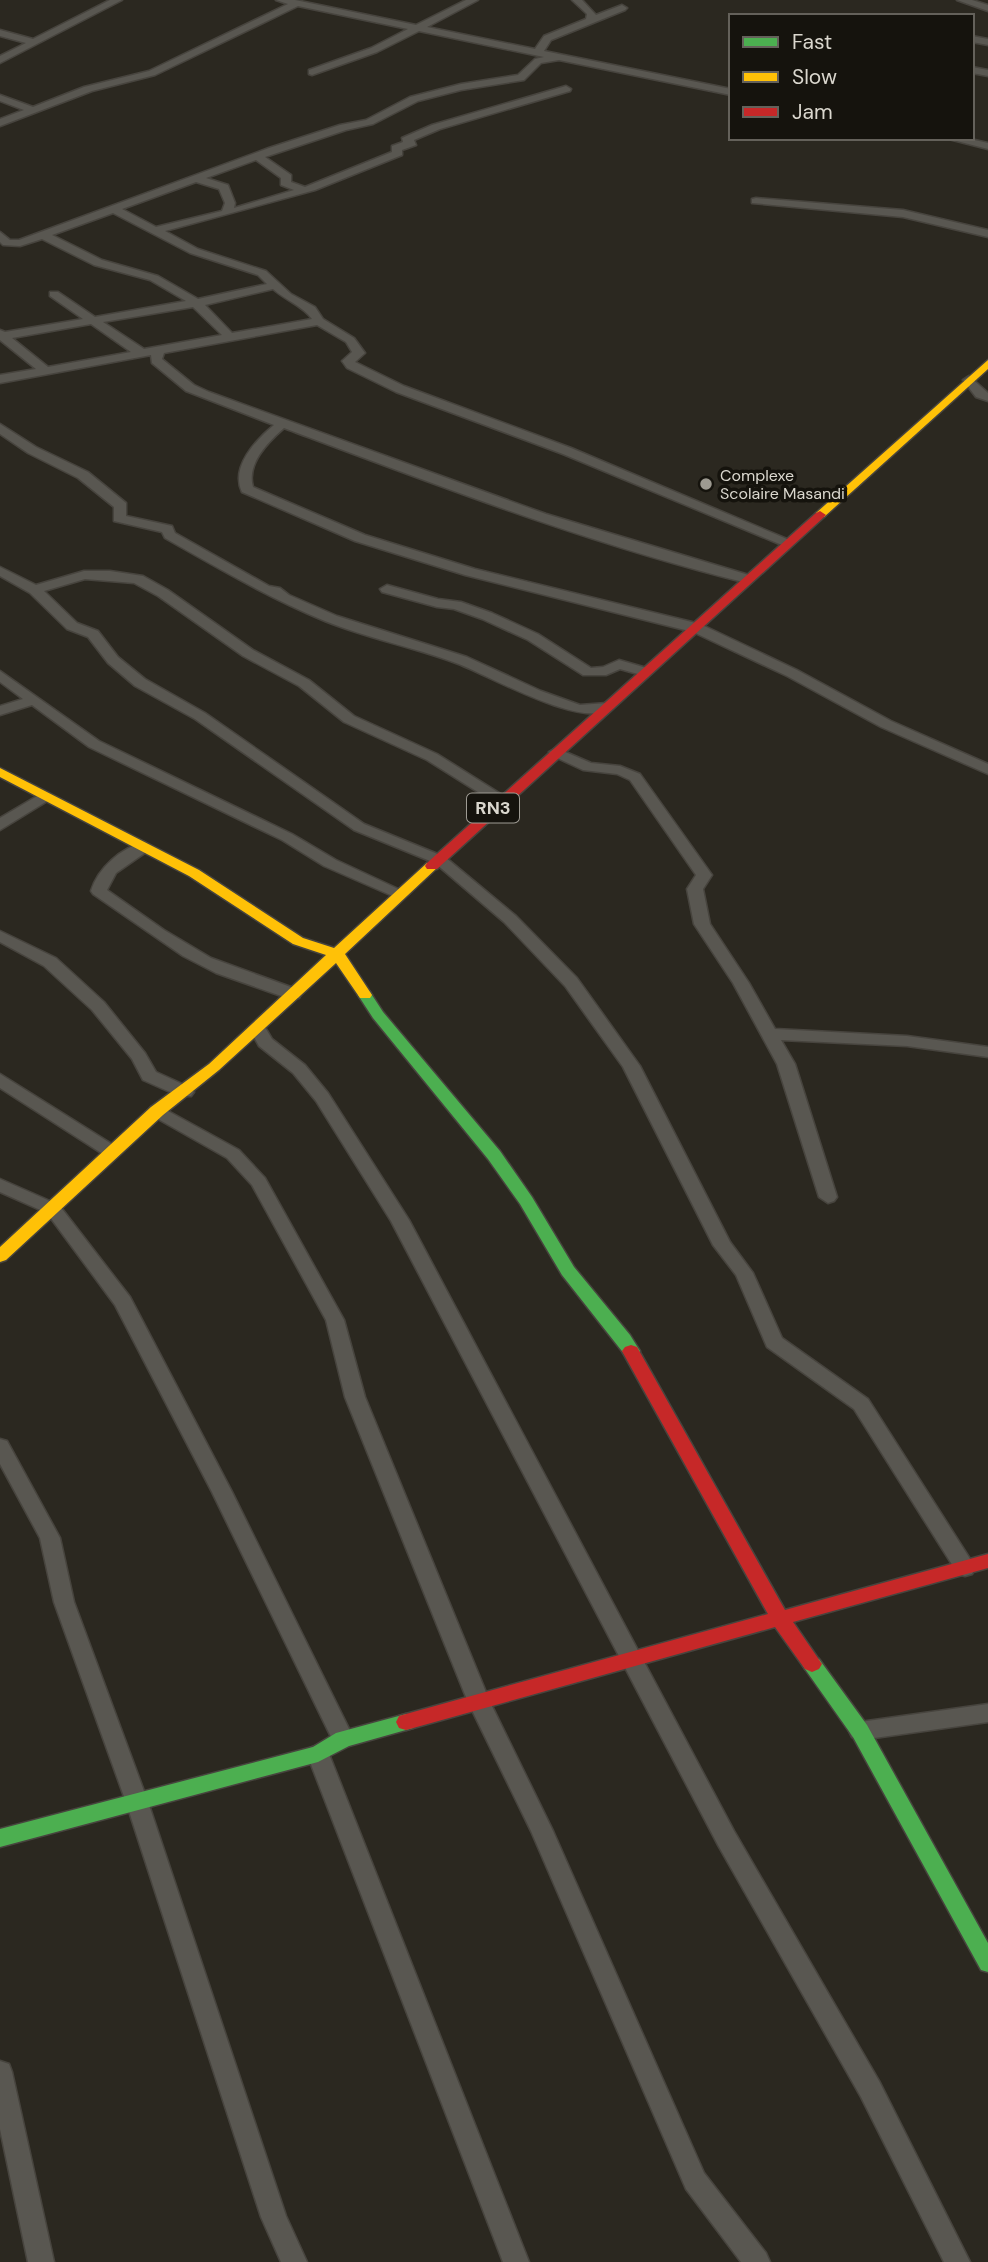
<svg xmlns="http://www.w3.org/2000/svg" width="988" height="2262" viewBox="0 0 988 2262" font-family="'DM Sans',sans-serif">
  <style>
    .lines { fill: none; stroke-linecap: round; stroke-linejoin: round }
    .street-casing { stroke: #47443e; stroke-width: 3 }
    .fast-casing { stroke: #47443e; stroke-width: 3 }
    .slow-casing { stroke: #47443e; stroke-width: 3 }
    .jam-casing { stroke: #47443e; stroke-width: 3 }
    .street { fill: #595751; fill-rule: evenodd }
    .fast { fill: #4caf50; fill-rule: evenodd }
    .slow { fill: #ffc107; fill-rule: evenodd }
    .jam { fill: #c62828; fill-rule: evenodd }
    .poi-dot { fill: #9d9a91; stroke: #15130d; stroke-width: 2.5 }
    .labels { text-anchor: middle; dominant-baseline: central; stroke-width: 7; stroke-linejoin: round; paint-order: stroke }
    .far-poi-label { font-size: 16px; fill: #dad7ce; stroke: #15130d; text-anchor: start }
    .shield { fill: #15130d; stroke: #9f9c94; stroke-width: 2 }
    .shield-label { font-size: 18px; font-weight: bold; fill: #dad7ce }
  </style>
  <rect width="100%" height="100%" fill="#2b2820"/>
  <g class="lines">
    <defs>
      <g id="street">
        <path d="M 110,0 L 122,0 L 0,63 L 0,56 L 26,43 L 0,36 L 0,30 L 33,39 Z"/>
        <path d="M 276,0 L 295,0 L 416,25 L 466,0 L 478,0 L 427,27 L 535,49 L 544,36 L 586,19 L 587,14 L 572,0 L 582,0 L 596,15 L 622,5 L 627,8 L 625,10 L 551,40 L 544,51 L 731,89 L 731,95 L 559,60 L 541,63 L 524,80 L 461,90 L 418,101 L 373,124 L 346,130 L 265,157 L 291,175 L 291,182 L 305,187 L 392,152 L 392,146 L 403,142 L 402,138 L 432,125 L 566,86 L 571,89 L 570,91 L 440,129 L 414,140 L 416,145 L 402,150 L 402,155 L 315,190 L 165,231 L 198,249 L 266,271 L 291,294 L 315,307 L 323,319 L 354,338 L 365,353 L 355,362 L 404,386 L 571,448 L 794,542 L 792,545 L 782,545 L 563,454 L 396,392 L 347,368 L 342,361 L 352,352 L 346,342 L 317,325 L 164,353 L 162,359 L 194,385 L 209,392 L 546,514 L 752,576 L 754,579 L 747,583 C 589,544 437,485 284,428 C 268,442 246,464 253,487 L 365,535 L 475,569 L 700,624 L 797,670 L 891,721 L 988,764 L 988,774 L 881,727 L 787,676 L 693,632 L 465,575 L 355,541 L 242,492 C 230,467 256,440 274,425 L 186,391 L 152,363 L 151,355 L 0,383 L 0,375 L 36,369 L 0,340 L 0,330 L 5,332 L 83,319 L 50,296 L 50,292 L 58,292 L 95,317 L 186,301 L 150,280 L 94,265 L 42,239 L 20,246 L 3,245 L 0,242 L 0,232 L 10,240 L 19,240 L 269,148 L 340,125 L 366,120 L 410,97 L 461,84 L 518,75 L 535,59 L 544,57 L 419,31 L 377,52 L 312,75 L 309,74 L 309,70 L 371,48 L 408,29 L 298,6 L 155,75 L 92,91 L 0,126 L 0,119 L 24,110 L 0,101 L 0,95 L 33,107 L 84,87 L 149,71 L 288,4 ZM 256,160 L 281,178 L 281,185 L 294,190 L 234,208 L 235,203 L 228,185 L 206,178 ZM 196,182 L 219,189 L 225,203 L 222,211 L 156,227 L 122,209 ZM 113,213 L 190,253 L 258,275 L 267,284 L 198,299 L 158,276 L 102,260 L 52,235 ZM 273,289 C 285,300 303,306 312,319 L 232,333 L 205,305 ZM 193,307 L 222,335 L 144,349 L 103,322 ZM 91,324 L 131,352 L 48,367 L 12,338 Z"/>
        <path d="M 957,0 L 972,0 L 988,5 L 988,11 Z"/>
        <path d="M 972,36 L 988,39 L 988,45 L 972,42 Z"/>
        <path d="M 972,67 L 988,70 L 988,76 L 972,73 Z"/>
        <path d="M 945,138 L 966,138 L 988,143 L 988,149 Z"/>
        <path d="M 756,198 L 903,210 L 988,230 L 988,237 L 903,217 L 752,203 L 752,199 Z"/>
        <path d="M 969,376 L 988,393 L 988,401 L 976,397 L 963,380 Z"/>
        <path d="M 0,424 L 36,447 L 88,472 L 126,503 L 126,516 L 172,526 L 175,533 L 269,586 L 280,588 L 289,595 L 337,616 L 467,657 L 541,691 L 580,705 L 607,703 L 614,707 C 587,733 487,674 456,663 C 413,647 367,638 325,621 C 269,598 218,568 165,538 L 162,532 L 114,521 L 114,507 L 78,478 L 28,453 L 0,434 Z"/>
        <path d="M 0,567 L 36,585 L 84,571 L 110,571 L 143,576 L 168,590 L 253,650 L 309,680 L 354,716 L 437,754 L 507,798 L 510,801 L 507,804 L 497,804 L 427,760 L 344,722 L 299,686 L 243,656 L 158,596 L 134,583 L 85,579 L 44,591 L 77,623 L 98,631 L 118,657 L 145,679 L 205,713 L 364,824 L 445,857 L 516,916 L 577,978 L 640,1066 L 730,1242 L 753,1273 L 782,1338 L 868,1399 L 972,1562 L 975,1568 L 972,1574 L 965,1576 L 958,1574 L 854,1409 L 767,1347 L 736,1275 L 713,1245 L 623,1067 L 565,986 L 504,922 L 435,863 L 354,830 L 195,719 L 135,686 L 108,663 L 88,637 L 67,629 L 30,593 L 0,576 Z"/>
        <path d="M 387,585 L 438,599 L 461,602 L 492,613 L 538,634 L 591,668 L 603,667 L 619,660 L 650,669 L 652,672 L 645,676 L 620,669 L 606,675 L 583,675 L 528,640 L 482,619 L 454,609 L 437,607 L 382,592 L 380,589 Z"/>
        <path d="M 0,671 L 99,741 L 292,834 L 336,860 L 409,894 L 401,899 L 395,897 L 324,866 L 282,840 L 89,747 L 32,705 L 0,715 L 0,706 L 23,699 L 0,682 Z"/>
        <path d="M 556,748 L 591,763 L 620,766 L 640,774 L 712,875 L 703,889 L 710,924 L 749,983 L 775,1029 L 907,1036 L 988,1047 L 988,1057 L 907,1046 L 781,1040 L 795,1064 L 837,1197 L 834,1201 L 828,1203 L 819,1197 L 777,1064 L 733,983 L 694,924 L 687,889 L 696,875 L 630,780 L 617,774 L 583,770 L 551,755 L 549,752 Z"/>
        <path d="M 44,792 L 49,794 L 52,797 L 49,800 L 0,830 L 0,818 Z"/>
        <path d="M 144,842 L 152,847 L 149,850 L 116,873 L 107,890 L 164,930 L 211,958 L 299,990 L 301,994 L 299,998 L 287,998 L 216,973 L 183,956 L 93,894 L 91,891 C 98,868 121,848 144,842 Z"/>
        <path d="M 0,931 L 56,958 L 104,1002 L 145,1053 L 156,1072 L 191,1088 L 194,1092 L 191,1096 L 179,1096 L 143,1080 L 132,1059 L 92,1010 L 44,966 L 0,942 Z"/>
        <path d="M 257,1023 L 263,1024 L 272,1039 L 305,1065 L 328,1093 L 409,1220 L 734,1831 L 879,2081 L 970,2262 L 944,2262 L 861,2097 L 718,1845 L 391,1221 L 316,1101 L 293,1073 L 259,1046 L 249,1028 Z"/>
        <path d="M 0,1074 L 118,1148 L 121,1152 L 118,1156 L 106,1156 L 0,1088 Z"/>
        <path d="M 157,1105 L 239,1150 L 265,1178 L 344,1320 L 365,1397 L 490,1702 L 553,1831 L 704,2173 L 766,2253 L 770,2262 L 741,2262 L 686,2189 L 531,1831 L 468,1702 L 345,1397 L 326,1320 L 252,1185 L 227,1158 L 151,1115 L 148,1111 L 151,1107 Z"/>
        <path d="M 0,1179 L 59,1205 L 130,1297 L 232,1492 L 354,1739 L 351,1745 L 343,1748 L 335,1745 L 212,1492 L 115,1305 L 47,1213 L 0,1192 Z"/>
        <path d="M 0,1439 L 7,1441 L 60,1538 L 74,1602 L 148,1802 L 286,2216 L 307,2262 L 281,2262 L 261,2217 L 126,1802 L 54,1602 L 40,1538 L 0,1464 Z"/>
        <path d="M 988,1704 L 988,1722 L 860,1740 L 852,1737 L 849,1731 L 852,1725 L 860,1722 Z"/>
        <path d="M 318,1745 L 326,1748 L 329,1754 L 529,2262 L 503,2262 L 307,1754 L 310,1748 Z"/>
        <path d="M 0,2061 L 9,2064 L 12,2072 L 54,2262 L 28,2262 L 0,2129 Z"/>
      </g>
      <g id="fast">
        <path d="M 365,990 L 370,992 L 383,1012 L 500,1151 L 532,1197 L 574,1267 L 630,1335 L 640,1351 L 637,1355 L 625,1355 L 562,1275 L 520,1204 L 488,1159 L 373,1018 L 358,995 Z"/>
        <path d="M 812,1656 L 819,1659 L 867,1725 L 988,1943 L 988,1972 L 981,1970 L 853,1737 L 805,1669 L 802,1664 L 805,1659 Z"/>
        <path d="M 406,1714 L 413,1716 L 416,1722 L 413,1728 L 349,1746 L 318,1762 L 0,1847 L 0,1829 L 313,1747 L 336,1733 Z"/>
      </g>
      <g id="slow">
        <path d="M 988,360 L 988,369 L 824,517 L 816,517 L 816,513 Z"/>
        <path d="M 0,768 L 199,870 L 303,938 L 334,948 L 427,863 L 437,863 L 439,866 L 345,954 L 372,995 L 370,998 L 360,998 L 336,963 L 219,1070 L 163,1115 L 6,1260 L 0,1262 L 0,1247 L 151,1107 L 209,1064 L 326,955 L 293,944 L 189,876 L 0,777 Z"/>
      </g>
      <g id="jam">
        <path d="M 820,511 L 826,515 L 824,517 L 437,869 L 427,869 L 425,866 L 427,863 L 816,513 Z"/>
        <path d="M 631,1345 L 637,1347 L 785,1610 L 988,1554 L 988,1568 L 793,1622 L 822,1664 L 819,1669 L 812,1672 L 805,1669 L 775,1627 L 406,1730 L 399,1728 L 396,1722 L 399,1716 L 406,1714 L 768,1614 L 622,1351 L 625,1347 Z"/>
      </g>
    </defs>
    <use href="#street" class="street-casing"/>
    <use href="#fast" class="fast-casing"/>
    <use href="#slow" class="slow-casing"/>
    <use href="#jam" class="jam-casing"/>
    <use href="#street" class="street"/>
    <use href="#fast" class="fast"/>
    <use href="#slow" class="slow"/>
    <use href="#jam" class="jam"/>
  </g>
  <circle class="poi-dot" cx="706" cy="484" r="7"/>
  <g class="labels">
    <g class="far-poi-label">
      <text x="720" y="475">Complexe<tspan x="720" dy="18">Scolaire Masandi</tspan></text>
    </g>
    <rect class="shield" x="467" y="793.5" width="52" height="29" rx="5"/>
    <g class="shield-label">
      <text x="493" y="808">RN3</text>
    </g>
  </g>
  <rect x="729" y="14" width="245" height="126" fill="#15130d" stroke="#64615a" stroke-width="2"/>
  <rect x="743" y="37" width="35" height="10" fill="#4caf50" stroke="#64615a" stroke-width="2"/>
  <text x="792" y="49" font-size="21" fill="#dad7ce">Fast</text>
  <rect x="743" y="72" width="35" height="10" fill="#ffc107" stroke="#64615a" stroke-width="2"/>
  <text x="792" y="84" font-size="21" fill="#dad7ce">Slow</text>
  <rect x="743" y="107" width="35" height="10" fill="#c62828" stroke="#64615a" stroke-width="2"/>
  <text x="792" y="119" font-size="21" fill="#dad7ce">Jam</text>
</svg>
